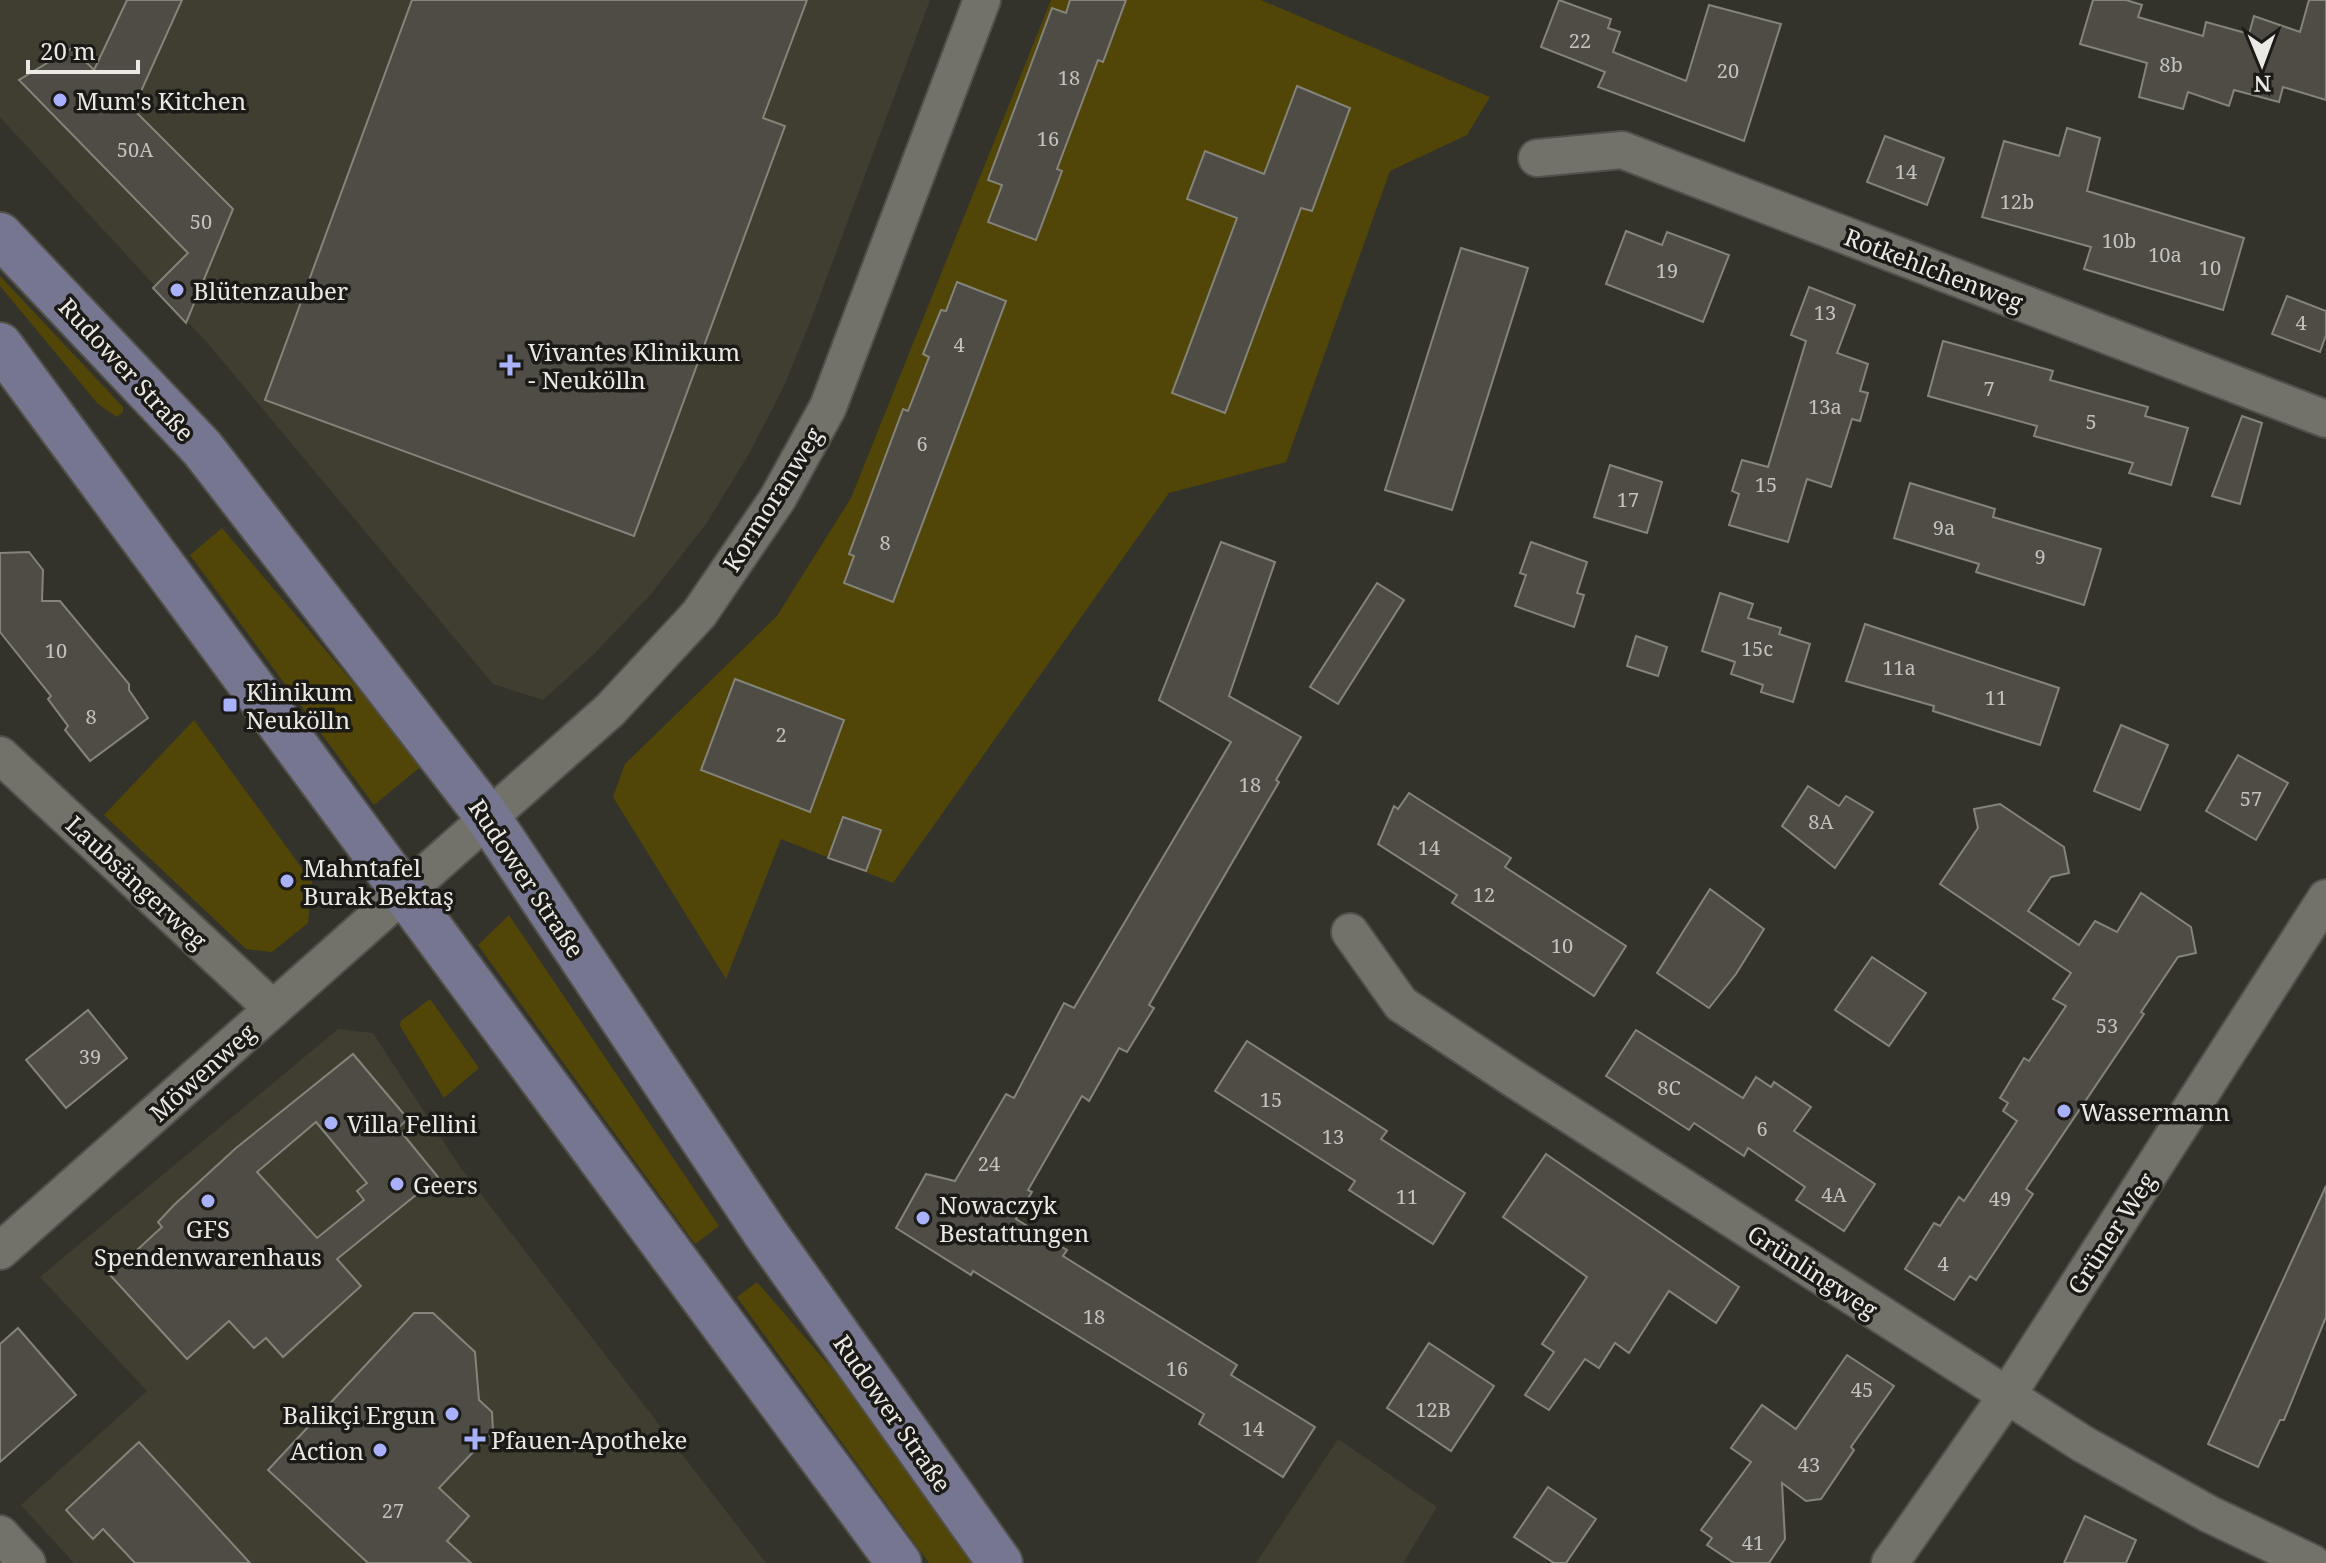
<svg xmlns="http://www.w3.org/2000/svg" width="2326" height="1563" viewBox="0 0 2326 1563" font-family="'Noto Serif',serif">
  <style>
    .built { fill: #403e31 }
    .green { fill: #514507 }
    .building { fill: #4e4c44; stroke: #85847b; stroke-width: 2; fill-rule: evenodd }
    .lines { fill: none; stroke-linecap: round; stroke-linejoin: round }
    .street-casing { stroke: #52504a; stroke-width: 40 }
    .secondary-casing { stroke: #52504a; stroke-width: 48 }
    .street { stroke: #73726a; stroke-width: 36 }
    .secondary { stroke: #767691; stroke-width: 44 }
    .poi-dot { fill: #a9b0fc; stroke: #1b1a17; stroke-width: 3 }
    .labels { text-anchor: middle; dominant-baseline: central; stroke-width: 7; stroke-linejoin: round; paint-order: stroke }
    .number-label { font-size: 20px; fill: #c3c2bc }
    .poi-label { font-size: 24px; fill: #eae9e4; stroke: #1b1a17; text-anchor: start }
    .street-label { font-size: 24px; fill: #eae9e4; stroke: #1b1a17 }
  </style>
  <rect width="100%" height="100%" fill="#34332b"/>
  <g class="built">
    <path d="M 0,0 L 930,0 L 811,320 L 784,386 L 750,452 L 706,524 L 651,594 L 594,654 L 543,700 L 493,684 L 209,345 L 0,117 Z"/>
    <path d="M 338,1029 L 373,1033 L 460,1167 L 766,1563 L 74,1563 L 21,1505 L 147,1391 L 40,1277 Z"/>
    <path d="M 1338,1439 L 1437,1507 L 1403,1563 L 1256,1563 Z"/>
  </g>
  <g class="green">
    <path d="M 1051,0 L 1261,0 L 1490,97 L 1467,135 L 1390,171 L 1286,462 L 1169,493 L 893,883 L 781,839 L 726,979 L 613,797 L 625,764 L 777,616 L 851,498 Z"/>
    <path d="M 0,276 L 123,407 L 123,412 L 117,417 L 98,404 L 0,286 Z"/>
    <path d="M 222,528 L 423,765 L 374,805 L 190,555 Z"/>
    <path d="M 194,720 L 312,882 L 308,923 L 272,952 L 246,949 L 104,815 Z"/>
    <path d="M 509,915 L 719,1226 L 695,1244 L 478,945 Z"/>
    <path d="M 430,999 L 479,1068 L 444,1098 L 400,1026 L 401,1021 Z"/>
    <path d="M 757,1282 L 872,1415 L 974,1563 L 929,1563 L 737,1297 Z"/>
  </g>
  <g class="building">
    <path d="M 127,0 L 182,0 L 133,109 L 233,209 L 186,323 L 153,288 L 188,253 L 19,80 L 72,48 L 94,70 Z"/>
    <path d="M 412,0 L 807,0 L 763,118 L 785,126 L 634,536 L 265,400 Z"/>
    <path d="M 1070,0 L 1126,0 L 1103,62 L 1098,60 L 1057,169 L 1062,171 L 1036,240 L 988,222 L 1002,185 L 988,180 L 1052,8 L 1066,13 Z"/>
    <path d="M 1559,0 L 1611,19 L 1608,28 L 1620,32 L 1613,52 L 1686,81 L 1709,5 L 1781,24 L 1744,141 L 1598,87 L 1605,72 L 1541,47 Z"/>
    <path d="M 2093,0 L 2126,0 L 2142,5 L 2138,17 L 2203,36 L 2206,22 L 2249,34 L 2254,16 L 2300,32 L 2309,0 L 2326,0 L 2326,100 L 2283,87 L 2279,102 L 2234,90 L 2229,106 L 2188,92 L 2183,109 L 2139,97 L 2147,63 L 2080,44 Z"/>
    <path d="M 1297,86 L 1350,108 L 1312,211 L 1301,208 L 1225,413 L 1172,393 L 1237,218 L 1187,199 L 1205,151 L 1264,174 Z"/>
    <path d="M 2067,128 L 2100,138 L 2087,191 L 2244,238 L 2223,310 L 2084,269 L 2091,247 L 1982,217 L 2004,141 L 2059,156 Z"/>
    <path d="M 1885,136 L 1944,158 L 1927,205 L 1867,182 Z"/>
    <path d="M 1626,231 L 1662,245 L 1667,232 L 1729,255 L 1703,322 L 1606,284 Z"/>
    <path d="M 1461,248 L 1528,268 L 1452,510 L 1385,490 Z"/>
    <path d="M 957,282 L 1006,301 L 893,602 L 844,583 L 854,556 L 849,554 L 903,409 L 908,411 L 919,383 L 929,357 L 923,354 L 941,310 L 946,311 Z"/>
    <path d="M 1809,287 L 1855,305 L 1837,353 L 1868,364 L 1860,391 L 1868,393 L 1860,421 L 1852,419 L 1831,487 L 1807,479 L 1788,542 L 1729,525 L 1739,494 L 1732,491 L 1742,460 L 1768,467 L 1806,341 L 1791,335 Z"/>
    <path d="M 2287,296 L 2326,311 L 2326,335 L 2320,352 L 2272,334 Z"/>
    <path d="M 1943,341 L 2053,371 L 2050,380 L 2148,407 L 2145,416 L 2188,428 L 2171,485 L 2129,473 L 2133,463 L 2034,436 L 2037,426 L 1928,396 Z"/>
    <path d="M 2242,416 L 2262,423 L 2240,504 L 2212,496 Z"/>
    <path d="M 1610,465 L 1662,482 L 1647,533 L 1594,517 Z"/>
    <path d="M 1910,483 L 1995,509 L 1993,517 L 2101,549 L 2084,605 L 1976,572 L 1979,564 L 1894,538 Z"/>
    <path d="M 1221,542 L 1275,562 L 1229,696 L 1301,737 L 1276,780 L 1279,782 L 1149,1005 L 1154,1008 L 1127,1052 L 1119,1048 L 1089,1101 L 1082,1096 L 1028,1190 L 1032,1192 L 1016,1219 L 1067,1250 L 1063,1256 L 1237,1365 L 1231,1375 L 1315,1427 L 1283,1477 L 1199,1424 L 1204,1414 L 973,1271 L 971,1275 L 896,1228 L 926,1174 L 955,1181 L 1006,1094 L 1014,1098 L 1064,1003 L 1074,1008 L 1231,742 L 1159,700 Z"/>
    <path d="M 1531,542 L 1587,562 L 1577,593 L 1584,595 L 1574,627 L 1515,606 L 1526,575 L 1520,573 Z"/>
    <path d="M 29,552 L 43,570 L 42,601 L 60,601 L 129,684 L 129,690 L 148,718 L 90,761 L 65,730 L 68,726 L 48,699 L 51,696 L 0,632 L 0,553 Z"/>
    <path d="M 1377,583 L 1404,600 L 1338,704 L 1310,687 Z"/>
    <path d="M 1720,593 L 1753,604 L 1748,618 L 1781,628 L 1779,634 L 1810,644 L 1793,702 L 1761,692 L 1763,685 L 1731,674 L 1735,662 L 1702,651 Z"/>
    <path d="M 1865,624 L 2059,688 L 2040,745 L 1933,711 L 1934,706 L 1846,681 Z"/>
    <path d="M 1636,636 L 1667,647 L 1658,676 L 1627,666 Z"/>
    <path d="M 735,679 L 844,720 L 810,812 L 701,770 Z"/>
    <path d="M 2121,725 L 2168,745 L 2140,810 L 2094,791 Z"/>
    <path d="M 2238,755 L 2288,783 L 2256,840 L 2206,811 Z"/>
    <path d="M 1808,786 L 1839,806 L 1846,796 L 1873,812 L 1835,868 L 1782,826 Z"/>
    <path d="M 1409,793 L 1511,858 L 1505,867 L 1626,946 L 1594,996 L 1452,903 L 1457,895 L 1378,844 L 1394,806 L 1398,809 Z"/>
    <path d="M 2000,804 L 2064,847 L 2069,873 L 2051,877 L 2028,911 L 2079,945 L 2095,921 L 2117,932 L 2141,893 L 2191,927 L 2196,953 L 2178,957 L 2141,1012 L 2144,1014 L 2026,1189 L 2033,1194 L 1976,1280 L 1970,1276 L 1954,1300 L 1905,1269 L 1934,1223 L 1940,1226 L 1959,1197 L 1964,1201 L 2017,1121 L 2003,1111 L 2008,1103 L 2000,1098 L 2024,1058 L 2029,1061 L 2066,1006 L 2053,999 L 2071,973 L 1940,884 L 1978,828 L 1974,809 Z"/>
    <path d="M 843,817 L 881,830 L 866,871 L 828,858 Z"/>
    <path d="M 1710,889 L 1764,929 L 1736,974 L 1709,1008 L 1657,973 Z"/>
    <path d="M 1872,957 L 1926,993 L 1889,1046 L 1835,1010 Z"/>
    <path d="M 88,1010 L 127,1058 L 66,1108 L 26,1060 Z"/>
    <path d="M 1636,1030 L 1743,1098 L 1756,1077 L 1771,1087 L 1774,1082 L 1811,1107 L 1794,1131 L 1875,1184 L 1844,1231 L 1796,1200 L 1805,1187 L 1748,1148 L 1744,1156 L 1694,1123 L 1689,1130 L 1606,1076 Z"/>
    <path d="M 1247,1041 L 1387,1131 L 1381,1139 L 1465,1193 L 1433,1244 L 1349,1190 L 1355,1181 L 1215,1091 Z"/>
    <path d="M 353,1054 L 408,1119 L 398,1128 L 438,1177 L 337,1259 L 361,1286 L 283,1357 L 266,1338 L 254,1348 L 229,1321 L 187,1359 L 110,1275 L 162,1227 L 158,1222 L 174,1205 L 236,1148 ZM 316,1122 L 367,1183 L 357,1191 L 364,1200 L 317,1238 L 257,1172 Z"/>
    <path d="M 1546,1154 L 1739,1287 L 1716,1323 L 1669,1291 L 1629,1353 L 1615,1343 L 1599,1368 L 1585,1359 L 1549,1410 L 1525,1395 L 1554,1352 L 1542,1344 L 1587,1277 L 1503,1217 Z"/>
    <path d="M 2326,1186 L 2326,1317 L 2284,1420 L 2280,1420 L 2258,1467 L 2208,1444 Z"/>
    <path d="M 414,1313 L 433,1313 L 475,1352 L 479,1400 L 492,1412 L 493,1431 L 439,1488 L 469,1516 L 447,1541 L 471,1563 L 368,1563 L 268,1470 Z"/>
    <path d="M 18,1328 L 76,1395 L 0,1462 L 0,1344 Z"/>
    <path d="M 1429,1343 L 1494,1386 L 1451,1451 L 1387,1408 Z"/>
    <path d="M 1847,1355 L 1894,1386 L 1851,1447 L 1854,1450 L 1821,1499 L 1806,1501 L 1782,1483 L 1785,1539 L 1769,1563 L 1734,1563 L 1707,1545 L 1712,1538 L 1701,1530 L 1751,1462 L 1731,1448 L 1762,1405 L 1796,1429 Z"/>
    <path d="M 139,1442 L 250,1563 L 135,1563 L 103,1529 L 93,1539 L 66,1510 Z"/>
    <path d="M 1548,1487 L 1596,1519 L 1566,1563 L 1554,1563 L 1514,1537 Z"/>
    <path d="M 2085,1516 L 2136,1540 L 2126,1563 L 2064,1563 Z"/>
  </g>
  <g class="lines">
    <defs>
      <g id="street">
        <path d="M 1537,158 L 1622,150 L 2326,419"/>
        <path d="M 0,755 L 273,1009"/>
        <path d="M 1350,932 L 1401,1004 L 1514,1079 L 2083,1444 L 2209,1514 L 2312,1563"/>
        <path d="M 0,1251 L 610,710 L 699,614 L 778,498 L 828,407 L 982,0"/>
        <path d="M 0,1534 L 27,1563"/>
        <path d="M 1890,1563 L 2008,1394 L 2326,898"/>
      </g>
      <g id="secondary">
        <path d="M 0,235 L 202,448 L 487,816 L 766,1234 L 1000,1563"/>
        <path d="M 0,345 L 899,1563"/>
      </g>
    </defs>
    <use href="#street" class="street-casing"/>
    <use href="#secondary" class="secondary-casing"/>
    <use href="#street" class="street"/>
    <use href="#secondary" class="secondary"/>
  </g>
  <g class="poi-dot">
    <circle cx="60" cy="100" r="8"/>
    <circle cx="177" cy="290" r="8"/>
    <path d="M506 353h8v8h8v8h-8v8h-8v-8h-8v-8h8z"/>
    <rect x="222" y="697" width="16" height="16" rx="4"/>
    <circle cx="287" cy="881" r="8"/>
    <circle cx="2064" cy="1111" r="8"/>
    <circle cx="331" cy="1123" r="8"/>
    <circle cx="397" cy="1184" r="8"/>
    <circle cx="208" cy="1201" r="8"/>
    <circle cx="923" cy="1218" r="8"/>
    <circle cx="452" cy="1414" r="8"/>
    <path d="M471 1427h8v8h8v8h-8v8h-8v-8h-8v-8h8z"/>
    <circle cx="380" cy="1450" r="8"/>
  </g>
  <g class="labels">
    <g class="number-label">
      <text x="1580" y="40">22</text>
      <text x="2171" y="64">8b</text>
      <text x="1728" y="70">20</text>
      <text x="1069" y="77">18</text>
      <text x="1048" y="138">16</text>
      <text x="135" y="149">50A</text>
      <text x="1906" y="171">14</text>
      <text x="2017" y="201">12b</text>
      <text x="201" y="221">50</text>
      <text x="2119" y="240">10b</text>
      <text x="2165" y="254">10a</text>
      <text x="2210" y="267">10</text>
      <text x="1667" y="270">19</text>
      <text x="1825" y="312">13</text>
      <text x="2301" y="322">4</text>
      <text x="959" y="344">4</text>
      <text x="1989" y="388">7</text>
      <text x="1825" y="406">13a</text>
      <text x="2091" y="421">5</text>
      <text x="922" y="443">6</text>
      <text x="1766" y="484">15</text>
      <text x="1628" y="499">17</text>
      <text x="1944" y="527">9a</text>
      <text x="885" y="542">8</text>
      <text x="2040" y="556">9</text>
      <text x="1757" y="648">15c</text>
      <text x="56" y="650">10</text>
      <text x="1899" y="667">11a</text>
      <text x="1996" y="697">11</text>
      <text x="91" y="716">8</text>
      <text x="781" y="734">2</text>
      <text x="1250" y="784">18</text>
      <text x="2251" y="798">57</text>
      <text x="1821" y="821">8A</text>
      <text x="1429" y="847">14</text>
      <text x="1484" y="894">12</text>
      <text x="1562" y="945">10</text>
      <text x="2107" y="1025">53</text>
      <text x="90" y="1056">39</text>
      <text x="1669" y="1087">8C</text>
      <text x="1271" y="1099">15</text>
      <text x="1762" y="1128">6</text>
      <text x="1333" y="1136">13</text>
      <text x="989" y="1163">24</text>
      <text x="1834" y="1194">4A</text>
      <text x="1407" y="1196">11</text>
      <text x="2000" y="1198">49</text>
      <text x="1943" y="1263">4</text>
      <text x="1094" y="1316">18</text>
      <text x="1177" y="1368">16</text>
      <text x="1862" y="1389">45</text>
      <text x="1433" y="1409">12B</text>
      <text x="1253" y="1428">14</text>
      <text x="1809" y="1464">43</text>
      <text x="393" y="1510">27</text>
      <text x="1753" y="1542">41</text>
    </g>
    <g class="poi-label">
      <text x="76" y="100">Mum's Kitchen</text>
      <text x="193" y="290">Blütenzauber</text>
      <text x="528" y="351">Vivantes Klinikum<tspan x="528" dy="28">- Neukölln</tspan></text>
      <text x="246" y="691">Klinikum<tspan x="246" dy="28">Neukölln</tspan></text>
      <text x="303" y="867">Mahntafel<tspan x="303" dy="28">Burak Bektaş</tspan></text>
      <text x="2080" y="1111">Wassermann</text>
      <text x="347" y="1123">Villa Fellini</text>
      <text x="413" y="1184">Geers</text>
      <text x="939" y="1204">Nowaczyk<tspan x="939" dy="28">Bestattungen</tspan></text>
      <text x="208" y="1228" text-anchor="middle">GFS<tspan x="208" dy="28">Spendenwarenhaus</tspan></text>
      <text x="436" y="1414" text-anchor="end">Balikçi Ergun</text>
      <text x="491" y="1439">Pfauen-Apotheke</text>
      <text x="364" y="1450" text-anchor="end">Action</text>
    </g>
    <g class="street-label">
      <text transform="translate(1934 269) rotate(21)">Rotkehlchenweg</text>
      <text transform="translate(127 369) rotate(47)">Rudower Straße</text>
      <text transform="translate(772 499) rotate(-58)">Kormoranweg</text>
      <text transform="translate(527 878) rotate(56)">Rudower Straße</text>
      <text transform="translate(137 882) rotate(43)">Laubsängerweg</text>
      <text transform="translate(202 1072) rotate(-42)">Möwenweg</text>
      <text transform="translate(2111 1233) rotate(-57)">Grüner Weg</text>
      <text transform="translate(1813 1271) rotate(33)">Grünlingweg</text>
      <text transform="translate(893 1413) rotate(55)">Rudower Straße</text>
    </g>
  </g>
  <g transform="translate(2262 64) rotate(179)" stroke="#1b1a17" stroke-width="6" paint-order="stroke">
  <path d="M0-6L14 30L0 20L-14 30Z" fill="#eae9e4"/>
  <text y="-12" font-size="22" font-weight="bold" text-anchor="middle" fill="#eae9e4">N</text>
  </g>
  <path d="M28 60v12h110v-12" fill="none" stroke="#eae9e4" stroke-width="4"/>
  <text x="40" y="60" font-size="24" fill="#eae9e4" stroke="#1b1a17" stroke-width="6" paint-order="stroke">20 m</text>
</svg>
